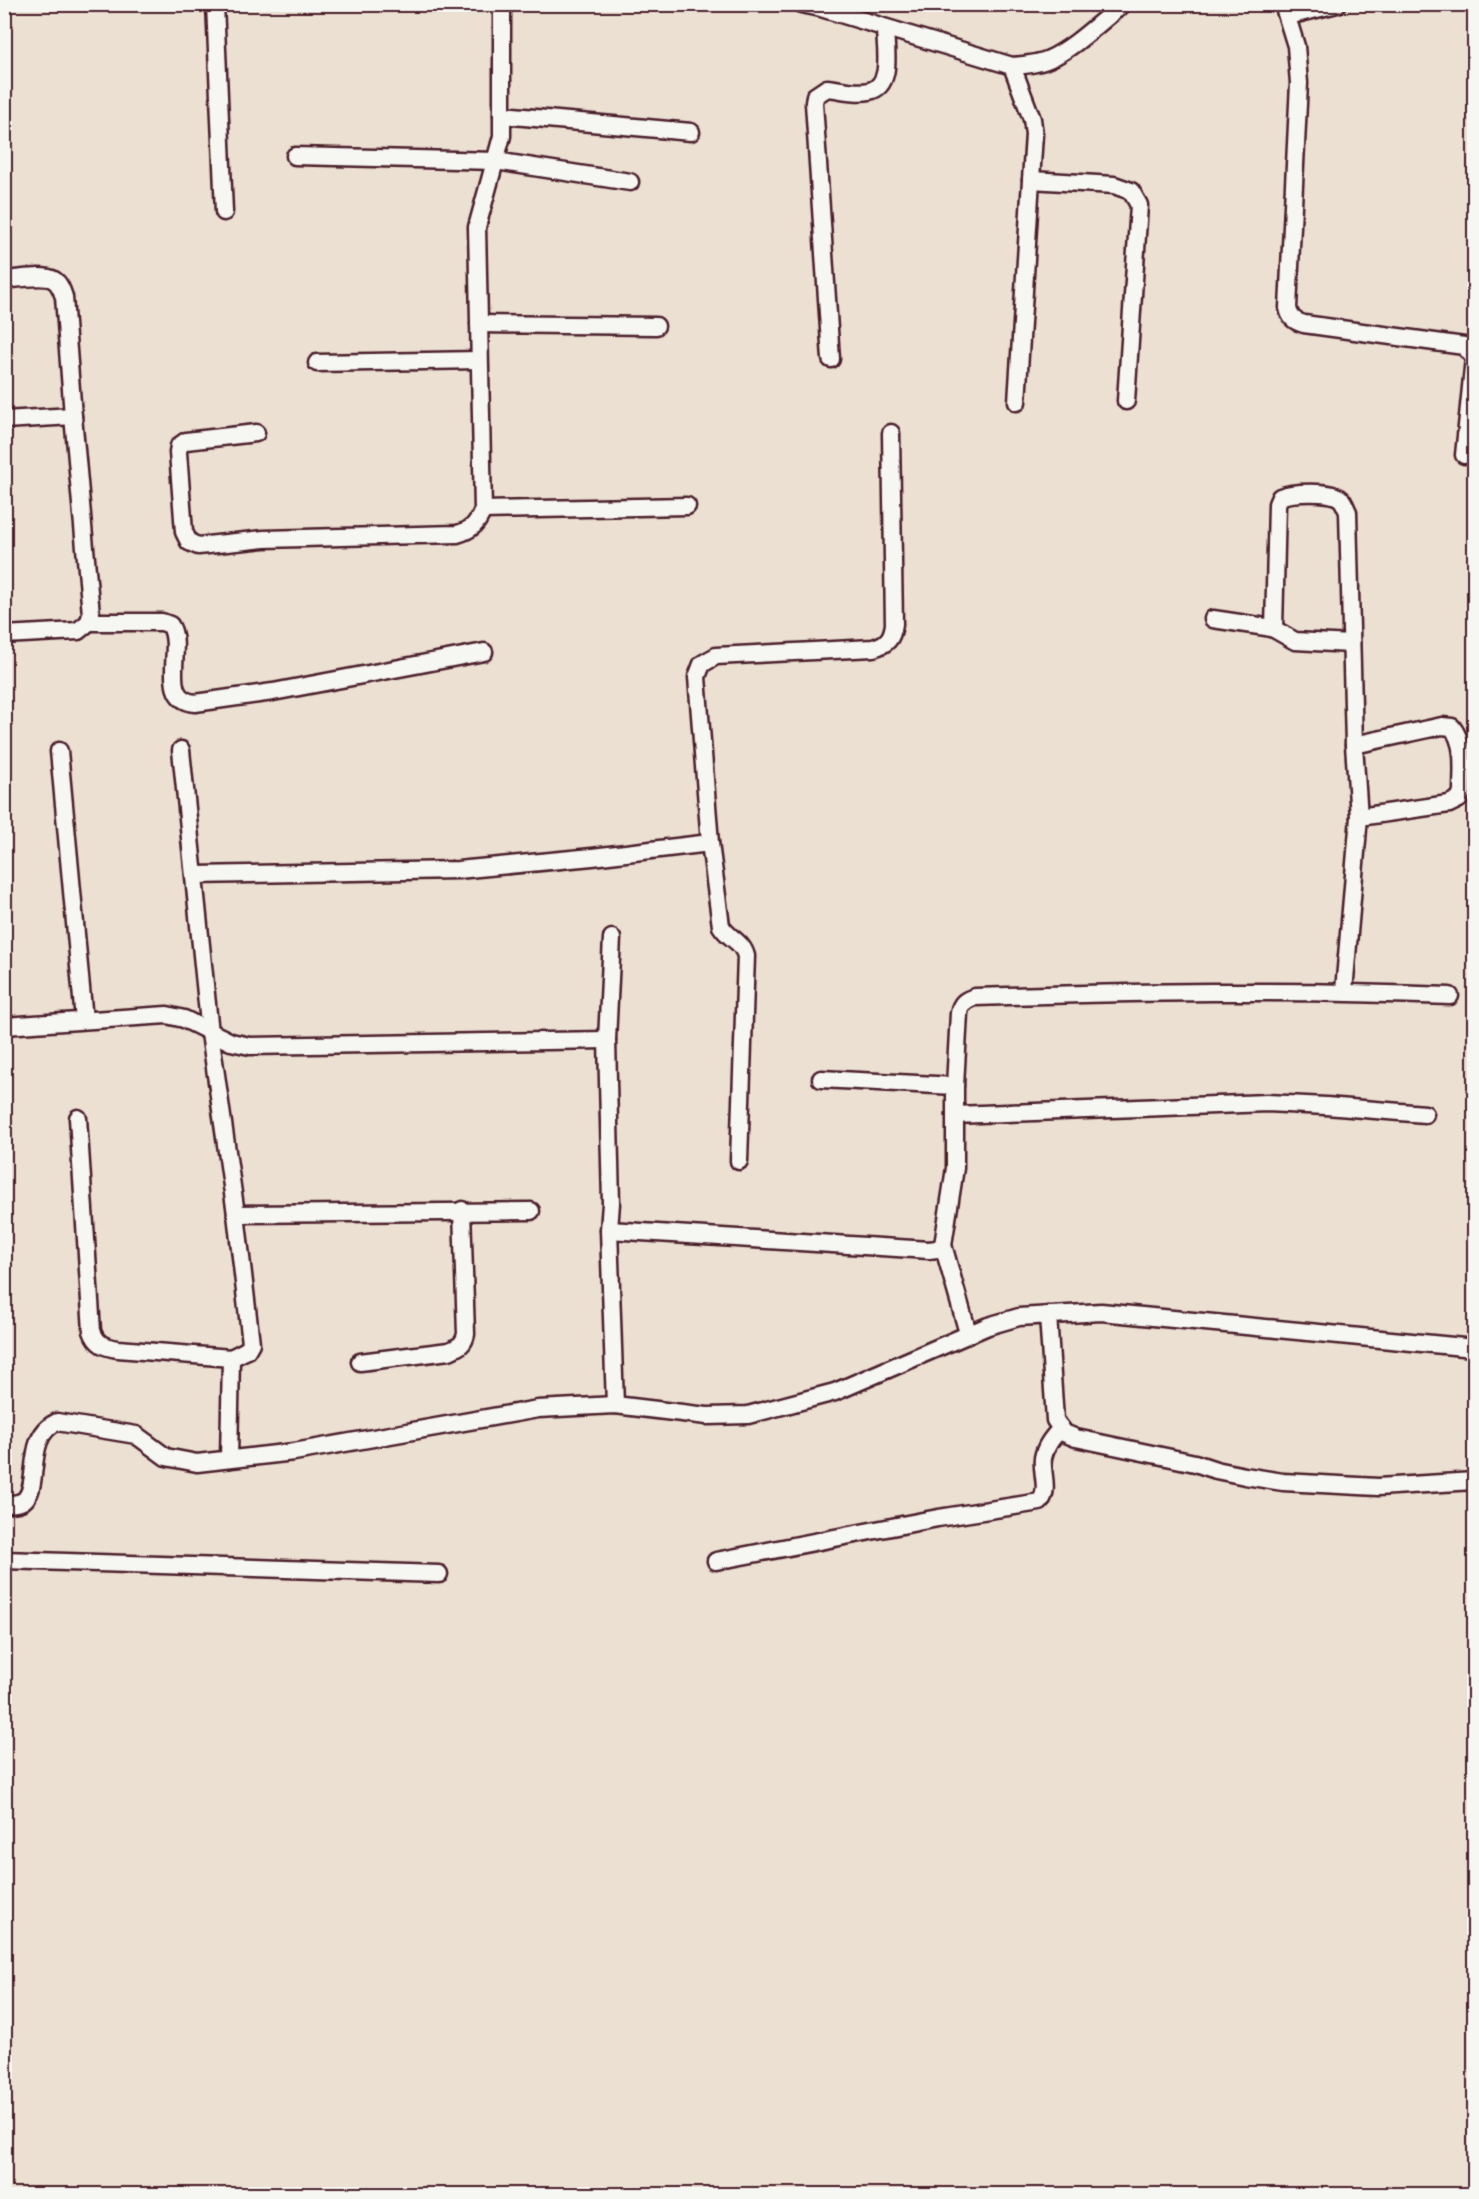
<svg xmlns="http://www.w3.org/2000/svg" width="1479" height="2199" viewBox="0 0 1479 2199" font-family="Mynerve,sans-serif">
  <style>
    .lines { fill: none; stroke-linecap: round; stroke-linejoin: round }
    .minor-casing { stroke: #4a1f2b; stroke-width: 21 }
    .minor { stroke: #f6f6f2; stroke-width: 16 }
  </style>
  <rect width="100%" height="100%" fill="#ece0d2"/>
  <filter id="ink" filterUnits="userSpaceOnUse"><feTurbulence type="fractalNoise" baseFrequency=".0167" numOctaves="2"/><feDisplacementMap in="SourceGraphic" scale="12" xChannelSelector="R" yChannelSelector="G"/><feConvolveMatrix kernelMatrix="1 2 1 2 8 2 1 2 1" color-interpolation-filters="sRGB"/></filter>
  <g filter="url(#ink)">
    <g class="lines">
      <defs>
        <g id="minor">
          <path d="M 215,4 L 224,212"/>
          <path d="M 801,4 L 821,8 L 1012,66 C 1025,65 1038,64 1049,59 C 1074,48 1101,21 1123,4"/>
          <path d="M 1283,4 L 1296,46 L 1299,83 L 1288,308 C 1290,318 1294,321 1304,324 L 1464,346 L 1474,358 L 1464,455"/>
          <path d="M 1288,16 L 1337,4"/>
          <path d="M 1012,66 L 1032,119 L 1034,134 L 1031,180 L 1114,185 L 1131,191 L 1139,205 L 1126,401"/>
          <path d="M 502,115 L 691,132"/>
          <path d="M 295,156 L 496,161 L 630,182"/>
          <path d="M 4,280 C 16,279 45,274 54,280 C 60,284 62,291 64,297 L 73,416"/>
          <path d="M 479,324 L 656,326"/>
          <path d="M 831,359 L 814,103 L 815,96 L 827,88 C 840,89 857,94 869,91 C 894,86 885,47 885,28"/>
          <path d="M 317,363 L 479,360"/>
          <path d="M 1017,402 L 1031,180"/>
          <path d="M 4,420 L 73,416 L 91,614 L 89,622 L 78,631 L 4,635"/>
          <path d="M 256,433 L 186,441 L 179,446 L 178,452 L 184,532 L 189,542 L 198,546 L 264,539 L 457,534 C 472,530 477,524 483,510 L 477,227 L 502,136 L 502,4"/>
          <path d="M 483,510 L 687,506"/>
          <path d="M 1213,619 L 1266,627 L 1274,629 L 1295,641 L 1351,644"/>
          <path d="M 89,622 L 162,622 L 170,625 C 185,647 157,699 195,703 L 273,692 L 484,652"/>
          <path d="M 1274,629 L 1277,504 L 1280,497 C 1291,492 1331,490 1341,499 C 1344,502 1346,508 1348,512 L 1354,745 L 1359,817 L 1344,991"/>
          <path d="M 1354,745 L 1442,726 L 1452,727 C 1466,745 1462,770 1462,792 L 1459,799 L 1449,804 L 1359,817"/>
          <path d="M 59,751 L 84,1020"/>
          <path d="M 710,843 L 697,677 L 702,664 L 716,656 L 873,648 C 887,644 892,639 894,624 L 891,433"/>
          <path d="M 195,875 L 458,870 L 592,857 L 710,843 L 721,926 C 729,939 742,941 746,956 L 739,1161"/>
          <path d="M 612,938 L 607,1040 L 611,1203 L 609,1230 L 615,1405"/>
          <path d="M 4,1026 L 167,1015 L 184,1019 L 231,1042 L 250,1046 L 607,1040"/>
          <path d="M 821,1079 L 955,1086"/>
          <path d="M 955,1115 L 1267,1103 L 1326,1106 L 1425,1114"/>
          <path d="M 78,1118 L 92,1331 C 97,1345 105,1347 118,1349 L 231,1358 L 247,1350 L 251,1343 L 236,1214 L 210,1033 L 181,750"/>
          <path d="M 236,1214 L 531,1211"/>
          <path d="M 609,1230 L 929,1250 L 937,1249 L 943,1245 L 955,1168 L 955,1086 L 959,1013 C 961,1003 965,1000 975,997 C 1133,992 1291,989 1450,996"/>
          <path d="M 943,1245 L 968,1333"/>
          <path d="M 1048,1315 L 1055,1420 L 1064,1433 L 1076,1438 L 1195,1463 L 1216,1470 L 1245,1476 L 1283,1482 L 1378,1487 L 1474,1481"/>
          <path d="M 360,1362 L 449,1351 C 458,1347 464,1345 466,1334 L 462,1210"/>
          <path d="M 229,1459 L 231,1358"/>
          <path d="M 4,1504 C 11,1504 18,1504 23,1501 C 42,1488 23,1437 57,1422 L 136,1435 L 166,1457 L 197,1463 L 294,1452 L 538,1409 L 615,1405 L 707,1416 L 748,1415 L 835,1392 L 988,1326 L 1019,1317 L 1101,1312 L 1474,1348"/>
          <path d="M 4,1560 L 439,1574"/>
          <path d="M 716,1561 L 938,1518 L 1040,1502 C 1050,1489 1041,1473 1043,1458 C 1045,1446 1053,1437 1061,1428"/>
        </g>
      </defs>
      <use href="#minor" class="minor-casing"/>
      <use href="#minor" class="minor"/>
    </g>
  </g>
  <rect width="1479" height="2199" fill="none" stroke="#f6f6f2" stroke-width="24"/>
  <rect x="12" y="12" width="1455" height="2175" fill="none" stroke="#4a1f2b" stroke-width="2" filter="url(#ink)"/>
</svg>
